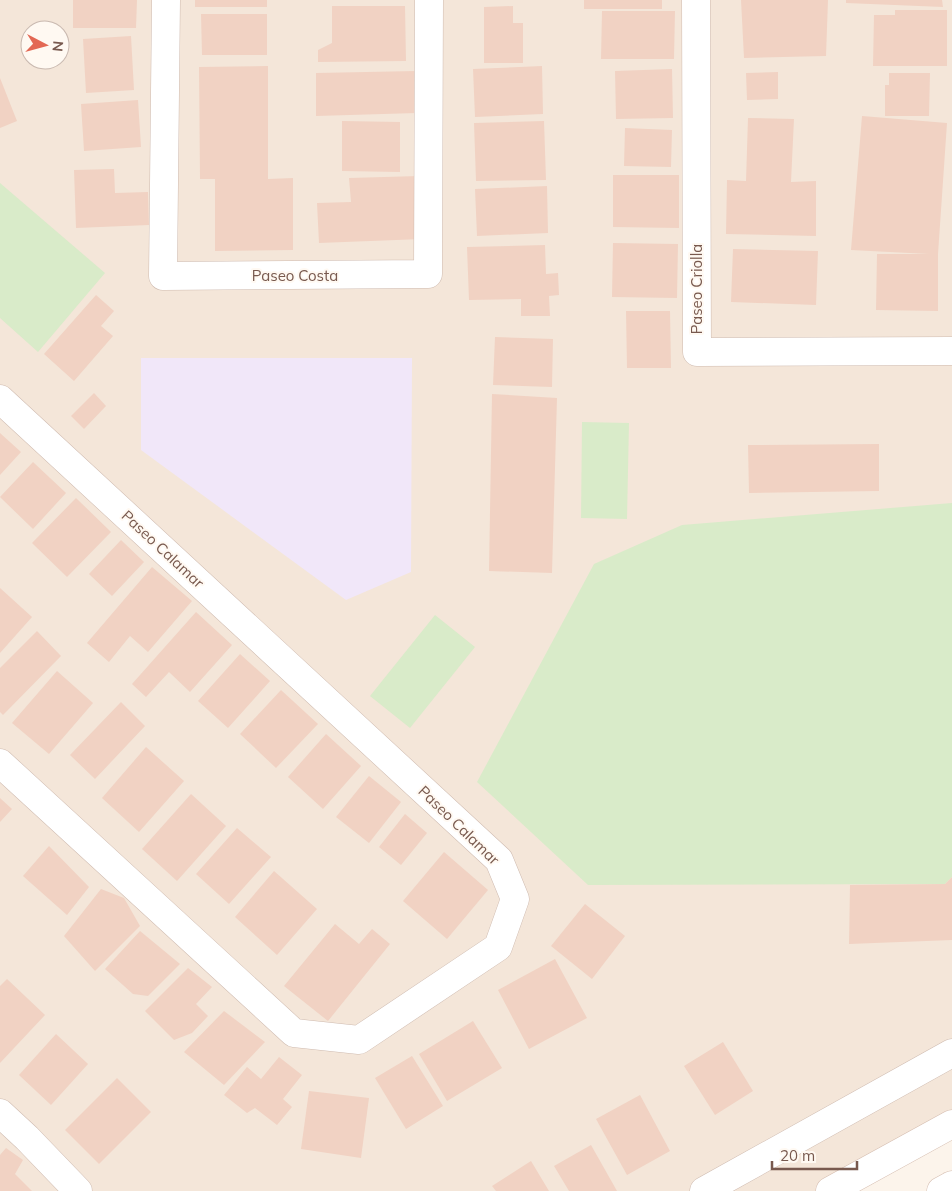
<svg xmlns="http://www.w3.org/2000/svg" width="952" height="1191" viewBox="0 0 952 1191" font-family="Mulish,sans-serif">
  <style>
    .residential { fill: #f4e6d9; fill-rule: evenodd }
    .education { fill: #f1e7f9 }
    .green { fill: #d9ebc9 }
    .building { fill: #f1d2c3 }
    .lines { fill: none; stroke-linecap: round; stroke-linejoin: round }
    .minor-casing { stroke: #cfbbb0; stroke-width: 29 }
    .secondary-casing { stroke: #d5bdb0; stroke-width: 29 }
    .minor { stroke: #fff; stroke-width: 28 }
    .secondary { stroke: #fff; stroke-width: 28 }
    .labels { text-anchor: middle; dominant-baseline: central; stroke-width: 4; stroke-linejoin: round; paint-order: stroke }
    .street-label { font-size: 15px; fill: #78594e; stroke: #fff9f2 }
  </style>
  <rect width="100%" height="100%" fill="#fcf4eb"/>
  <path class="residential" d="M 0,0 L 952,0 L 952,1124 L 830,1191 L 0,1191 ZM 30,30 L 60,30 L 60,60 L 30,60 Z"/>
  <path class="education" d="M 141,358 L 412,358 L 411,572 L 346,600 L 141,450 Z"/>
  <g class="green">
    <path d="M 0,183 L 105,273 L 38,352 L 0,318 Z"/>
    <path d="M 582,422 L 629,423 L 627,519 L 581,518 Z"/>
    <path d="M 952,503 L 952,877 L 945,884 L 588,885 L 477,782 L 594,564 L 682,525 Z"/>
    <path d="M 435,615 L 475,647 L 410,728 L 370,696 Z"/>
  </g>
  <g class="building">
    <path d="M 73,0 L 137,0 L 136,28 L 73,28 Z"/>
    <rect x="195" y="0" width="72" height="7"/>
    <rect x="584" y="0" width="78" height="9"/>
    <path d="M 741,0 L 828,0 L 826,56 L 744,58 Z"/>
    <path d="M 846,0 L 942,0 L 943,7 L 846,3 Z"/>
    <path d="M 332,6 L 405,6 L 406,61 L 318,62 L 318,50 L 332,43 Z"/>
    <path d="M 513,6 L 513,23 L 523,23 L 523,63 L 484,63 L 484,7 Z"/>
    <path d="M 895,10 L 947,10 L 947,66 L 873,66 L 874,15 L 895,15 Z"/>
    <path d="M 602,11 L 675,11 L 674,59 L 601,59 Z"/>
    <path d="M 201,14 L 267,14 L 267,55 L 202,55 Z"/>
    <path d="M 131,36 L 134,90 L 86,93 L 83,39 Z"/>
    <path d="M 268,66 L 268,179 L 293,178 L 293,250 L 215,251 L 215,179 L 200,179 L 199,67 Z"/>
    <path d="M 542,66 L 543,114 L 475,117 L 473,69 Z"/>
    <path d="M 672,69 L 673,118 L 616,119 L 615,71 Z"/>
    <path d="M 416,71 L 417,113 L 316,116 L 316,73 Z"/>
    <path d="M 778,72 L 778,99 L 747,100 L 746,73 Z"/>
    <path d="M 889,73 L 930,73 L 929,116 L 885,116 L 885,85 L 889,85 Z"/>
    <path d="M 0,78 L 17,121 L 0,128 Z"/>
    <path d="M 138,100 L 141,147 L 84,151 L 81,104 Z"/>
    <path d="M 862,116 L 947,123 L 938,254 L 938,311 L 876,310 L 877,254 L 929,254 L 851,250 Z"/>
    <path d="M 748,118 L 794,119 L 791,182 L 816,181 L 816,236 L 726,234 L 727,180 L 746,181 Z"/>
    <path d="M 342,121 L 400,122 L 400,172 L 342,171 Z"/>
    <path d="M 544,121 L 546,180 L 476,181 L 474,123 Z"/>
    <path d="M 625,128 L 672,130 L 671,167 L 624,166 Z"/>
    <path d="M 114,169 L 115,193 L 148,192 L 149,225 L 76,228 L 74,170 Z"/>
    <path d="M 613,175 L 679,175 L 679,228 L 613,227 Z"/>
    <path d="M 419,176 L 422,239 L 319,243 L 317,203 L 351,202 L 349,178 Z"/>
    <path d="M 547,186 L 548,233 L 477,236 L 475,189 Z"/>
    <path d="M 613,243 L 678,244 L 677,298 L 612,297 Z"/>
    <path d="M 545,245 L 546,274 L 558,273 L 559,295 L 549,296 L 550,316 L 521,316 L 521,299 L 469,300 L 467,247 Z"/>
    <path d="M 733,249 L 818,251 L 816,305 L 731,302 Z"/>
    <path d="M 96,295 L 114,311 L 101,326 L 113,336 L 74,381 L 44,354 Z"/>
    <path d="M 626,311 L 670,311 L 671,368 L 627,368 Z"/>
    <path d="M 495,337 L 553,339 L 552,387 L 493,385 Z"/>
    <path d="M 94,393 L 106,406 L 84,429 L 71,416 Z"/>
    <path d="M 492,394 L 557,398 L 552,573 L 489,571 Z"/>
    <path d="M 0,433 L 21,452 L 0,475 Z"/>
    <path d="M 879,444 L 879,491 L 749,493 L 748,445 Z"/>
    <path d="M 33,462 L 66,493 L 33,529 L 0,497 Z"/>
    <path d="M 76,498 L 111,532 L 67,577 L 32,543 Z"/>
    <path d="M 121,540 L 144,562 L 112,596 L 89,574 Z"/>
    <path d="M 152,567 L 192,601 L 148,652 L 130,636 L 109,662 L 87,643 Z"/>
    <path d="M 0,588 L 32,617 L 0,653 Z"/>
    <path d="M 196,612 L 232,645 L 190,692 L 169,672 L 146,697 L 132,684 Z"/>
    <path d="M 37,631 L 61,656 L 3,715 L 0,712 L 0,668 Z"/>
    <path d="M 240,654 L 270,681 L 228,728 L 198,701 Z"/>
    <path d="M 57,671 L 93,703 L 49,754 L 12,723 Z"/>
    <path d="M 281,690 L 318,724 L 276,768 L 240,734 Z"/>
    <path d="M 121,702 L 145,726 L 95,779 L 70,755 Z"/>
    <path d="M 326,734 L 361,766 L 323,809 L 288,777 Z"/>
    <path d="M 146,747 L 184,781 L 139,832 L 102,798 Z"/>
    <path d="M 369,776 L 401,802 L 369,843 L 336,817 Z"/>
    <path d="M 191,794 L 226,826 L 177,881 L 142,849 Z"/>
    <path d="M 0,798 L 12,809 L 0,822 Z"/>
    <path d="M 405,814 L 427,833 L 401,865 L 379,847 Z"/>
    <path d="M 237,828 L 271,857 L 229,904 L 196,874 Z"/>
    <path d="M 49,846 L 89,887 L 67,915 L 23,876 Z"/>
    <path d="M 444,852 L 488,890 L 447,939 L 403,901 Z"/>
    <path d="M 274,871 L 317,909 L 277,955 L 235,917 Z"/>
    <path d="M 952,877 L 952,940 L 849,944 L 850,885 L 945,884 Z"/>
    <path d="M 101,889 L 124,898 L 140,926 L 95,971 L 64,936 Z"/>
    <path d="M 585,904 L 625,936 L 592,979 L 551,946 Z"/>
    <path d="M 335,924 L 359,944 L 372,929 L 390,944 L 328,1021 L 284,986 Z"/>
    <path d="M 140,931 L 180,964 L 148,996 L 133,994 L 105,969 Z"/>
    <path d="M 555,959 L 587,1018 L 529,1049 L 498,990 Z"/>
    <path d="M 188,968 L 212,987 L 196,1004 L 208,1016 L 192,1033 L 174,1040 L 145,1011 Z"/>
    <path d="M 7,979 L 45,1015 L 0,1063 L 0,986 Z"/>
    <path d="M 224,1011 L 265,1042 L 224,1085 L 184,1052 Z"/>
    <path d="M 473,1021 L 502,1068 L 447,1101 L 419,1054 Z"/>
    <path d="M 56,1034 L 88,1064 L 51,1105 L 19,1075 Z"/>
    <path d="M 723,1042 L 753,1091 L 715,1115 L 684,1066 Z"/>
    <path d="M 412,1056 L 443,1106 L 406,1129 L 375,1078 Z"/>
    <path d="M 279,1057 L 302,1075 L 283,1099 L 292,1107 L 277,1125 L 255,1108 L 247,1113 L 224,1095 L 247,1067 L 261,1079 Z"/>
    <path d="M 117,1078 L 151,1112 L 99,1164 L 65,1130 Z"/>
    <path d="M 309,1091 L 369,1098 L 361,1158 L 301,1149 Z"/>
    <path d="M 640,1095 L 670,1151 L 627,1175 L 596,1119 Z"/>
    <path d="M 591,1145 L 617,1191 L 569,1191 L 554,1166 Z"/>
    <path d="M 6,1148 L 23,1160 L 15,1174 L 32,1191 L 0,1191 L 0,1155 Z"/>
    <path d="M 531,1161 L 549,1191 L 496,1191 L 492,1186 Z"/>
  </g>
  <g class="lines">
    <defs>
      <g id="minor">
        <path d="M 166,0 L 163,276 L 428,274 L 429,0"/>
        <path d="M 696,0 L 697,352 L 952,351"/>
        <path d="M 0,399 L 499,860 L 515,899 L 498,947 L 359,1040 L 294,1033 L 0,763"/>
        <path d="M 0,1113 L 27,1138 L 78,1191"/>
        <path d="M 704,1191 L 952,1053"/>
      </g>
      <g id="secondary">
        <path d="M 830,1191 L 952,1124"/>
        <path d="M 941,1191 L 952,1185"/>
      </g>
    </defs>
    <use href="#minor" class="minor-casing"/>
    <use href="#secondary" class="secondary-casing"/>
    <use href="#minor" class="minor"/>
    <use href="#secondary" class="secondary"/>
  </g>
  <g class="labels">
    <g class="street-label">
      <text x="295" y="275">Paseo Costa</text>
      <text transform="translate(696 289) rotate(-90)">Paseo Criolla</text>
      <text transform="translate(163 549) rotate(43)">Paseo Calamar</text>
      <text transform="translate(459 825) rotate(44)">Paseo Calamar</text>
    </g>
  </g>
  <g transform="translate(45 45) rotate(96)"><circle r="24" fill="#fff9f2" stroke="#c9b9b0"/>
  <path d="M0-4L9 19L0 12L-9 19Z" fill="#e36854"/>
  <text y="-8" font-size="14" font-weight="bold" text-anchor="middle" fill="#78594e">N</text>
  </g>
  <path d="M772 1161v8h85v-8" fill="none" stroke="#78594e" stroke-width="2.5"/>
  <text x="780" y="1161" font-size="15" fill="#78594e" stroke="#fff9f2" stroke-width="4" paint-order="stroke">20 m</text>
</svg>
